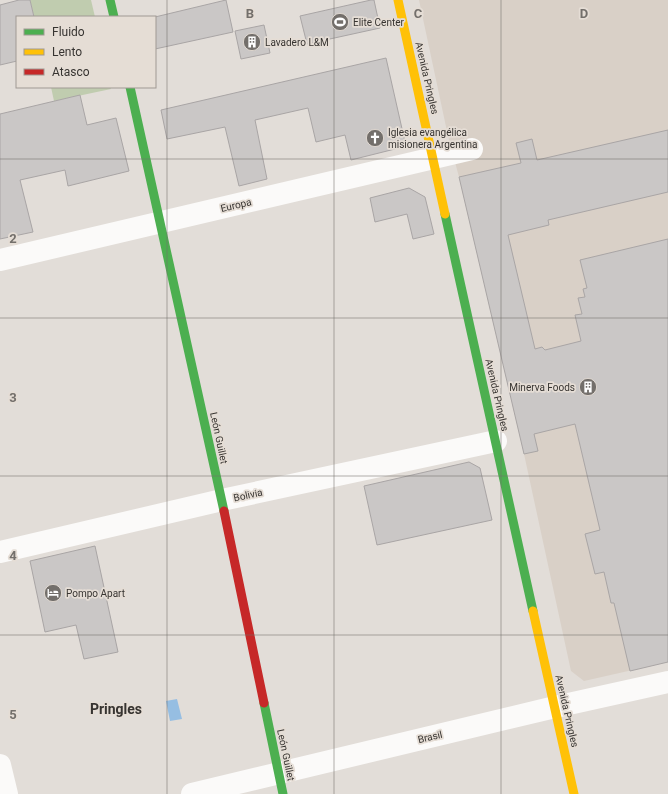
<svg xmlns="http://www.w3.org/2000/svg" width="668" height="794" viewBox="0 0 668 794" font-family="Roboto,sans-serif">
  <style>
    .built { fill: #d9d0c7 }
    .green { fill: #c0ccaf }
    .water { fill: #96bee2 }
    .building { fill: #cac7c6; stroke: #a9a5a5 }
    .lines { fill: none; stroke-linecap: round; stroke-linejoin: round }
    .street { stroke: #fbfaf9; stroke-width: 22 }
    .fast { stroke: #4caf50; stroke-width: 9 }
    .slow { stroke: #ffc107; stroke-width: 9 }
    .jam { stroke: #c62828; stroke-width: 9 }
    .grid { fill: none; stroke: #736f6b; stroke-width: 1; stroke-opacity: 0.55 }
    .labels { text-anchor: middle; dominant-baseline: central; stroke-width: 3.5; stroke-linejoin: round; paint-order: stroke }
    .poi-label { font-size: 10px; fill: #373431; stroke: #e5ddd5; text-anchor: start }
    .street-label { font-size: 10px; fill: #373431; stroke: #e5ddd5 }
    .district-label { font-size: 14px; font-weight: bold; fill: #373431; stroke: #e5ddd5 }
    .grid-label { font-size: 13px; text-anchor: middle; font-weight: bold; fill: #736f6b; stroke: #e5ddd5; stroke-width: 3.5; stroke-linejoin: round; paint-order: stroke }
  </style>
  <rect width="100%" height="100%" fill="#e2ddd8"/>
  <path class="built" d="M 419,0 L 668,0 L 668,662 L 584,681 L 571,671 L 524,454 L 459,177 L 448,136 Z"/>
  <g class="green">
    <path d="M 30,0 L 91,0 L 95,17 L 34,17 Z"/>
    <path d="M 51,87 L 110,87 L 111,89 L 54,101 Z"/>
  </g>
  <path class="water" d="M 177,699 L 182,719 L 170,721 L 166,701 Z"/>
  <g class="building">
    <path d="M 19,0 L 30,0 L 34,17 L 17,17 L 17,61 L 0,65 L 0,5 Z"/>
    <path d="M 226,0 L 233,32 L 155,49 L 155,17 Z"/>
    <path d="M 371,0 L 374,0 L 380,28 L 307,44 L 300,16 Z"/>
    <path d="M 264,25 L 270,53 L 241,59 L 235,31 Z"/>
    <path d="M 386,58 L 405,142 L 395,149 L 351,160 L 345,135 L 316,142 L 308,108 L 255,120 L 267,179 L 239,186 L 225,127 L 167,139 L 161,110 Z"/>
    <path d="M 80,95 L 87,125 L 116,118 L 129,171 L 68,186 L 65,170 L 20,180 L 33,232 L 0,239 L 0,114 Z"/>
    <path d="M 668,130 L 668,192 L 548,220 L 549,225 L 508,235 L 535,349 L 542,347 L 545,350 L 581,341 L 575,315 L 582,314 L 578,298 L 585,297 L 583,289 L 587,288 L 580,260 L 668,239 L 668,662 L 630,671 L 614,603 L 611,603 L 604,572 L 595,574 L 585,534 L 600,530 L 575,424 L 534,434 L 538,451 L 524,454 L 459,177 L 521,163 L 516,143 L 532,139 L 537,160 Z"/>
    <path d="M 409,188 L 425,197 L 434,234 L 413,239 L 407,214 L 375,222 L 370,198 Z"/>
    <path d="M 469,462 L 480,468 L 492,520 L 377,545 L 364,486 Z"/>
    <path d="M 95,546 L 118,652 L 84,659 L 76,625 L 45,632 L 30,561 Z"/>
  </g>
  <g class="lines">
    <g class="street">
      <path d="M 0,260 L 472,149"/>
      <path d="M 0,552 L 222,500 L 496,441"/>
      <path d="M 0,765 L 7,794"/>
      <path d="M 192,794 L 555,707 L 668,682"/>
    </g>
    <g class="fast">
      <path d="M 110,0 L 114,17"/>
      <path d="M 130,87 L 224,511"/>
      <path d="M 445,214 L 533,611"/>
      <path d="M 264,703 L 283,794"/>
    </g>
    <g class="slow">
      <path d="M 398,0 L 445,214"/>
      <path d="M 533,611 L 574,794"/>
    </g>
    <path class="jam" d="M 224,511 L 264,703"/>
  </g>
  <path class="grid" d="M 167,0 L 167,794M 334,0 L 334,794M 501,0 L 501,794M 0,159 L 668,159M 0,318 L 668,318M 0,476 L 668,476M 0,635 L 668,635"/>
  <defs>
    <symbol id="stadium-disc" viewBox="-11 -11 22 22"><circle r="9.5" fill="#736f6b" stroke="#e5ddd5"/><path d="M0-5a6.5 5 0 1 0 0 10a6.5 5 0 1 0 0-10ZM-3.5-1.8h7v3.6h-7Z" fill="#fff"/></symbol>
    <symbol id="building-disc" viewBox="-11 -11 22 22"><circle r="9.5" fill="#736f6b" stroke="#e5ddd5"/><path d="M-4-6H4V6H1V3H-1V6H-4ZM-2.5-4.3h1.7v1.8h-1.7ZM.8-4.3h1.7v1.8H.8ZM-2.5-1h1.7V.8h-1.7ZM.8-1h1.7V.8H.8Z" fill="#fff"/></symbol>
    <symbol id="church-disc" viewBox="-11 -11 22 22"><circle r="9.5" fill="#736f6b" stroke="#e5ddd5"/><path d="M-1.2-6h2.4v3.5h3.3v2.4h-3.3V6h-2.4V-.1h-3.3v-2.4h3.3Z" fill="#fff"/></symbol>
    <symbol id="hotel-disc" viewBox="-11 -11 22 22"><circle r="9.5" fill="#736f6b" stroke="#e5ddd5"/><path d="M-6-4.5h1.5V1H6V5H4.5V3h-9V5H-6ZM-4 0a1.8 1.8 0 1 1 3.6 0ZM.5 0V-2.5h3Q6-2.5 6 0Z" fill="#fff"/></symbol>
  </defs>
  <g fill-rule="evenodd">
    <use href="#stadium-disc" x="330" y="12" width="20" height="20"/>
    <use href="#building-disc" x="242" y="32" width="20" height="20"/>
    <use href="#church-disc" x="365" y="128" width="20" height="20"/>
    <use href="#building-disc" x="578" y="377" width="20" height="20"/>
    <use href="#hotel-disc" x="43" y="583" width="20" height="20"/>
  </g>
  <g class="labels">
    <g class="poi-label">
      <text x="353" y="22">Elite Center</text>
      <text x="265" y="42">Lavadero L&amp;M</text>
      <text x="388" y="132">Iglesia evangélica<tspan x="388" dy="12">misionera Argentina</tspan></text>
      <text x="575" y="387" text-anchor="end">Minerva Foods</text>
      <text x="66" y="593">Pompo Apart</text>
    </g>
    <g class="street-label">
      <text transform="translate(427 78) rotate(77)">Avenida Pringles</text>
      <text transform="translate(236 205) rotate(-13)">Europa</text>
      <text transform="translate(497 395) rotate(77)">Avenida Pringles</text>
      <text transform="translate(219 438) rotate(78)">León Guillet</text>
      <text transform="translate(248 495) rotate(-12)">Bolivia</text>
      <text transform="translate(567 711) rotate(77)">Avenida Pringles</text>
      <text transform="translate(430 737) rotate(-13)">Brasil</text>
      <text transform="translate(286 755) rotate(78)">León Guillet</text>
    </g>
    <g class="district-label">
      <text x="116" y="709">Pringles</text>
    </g>
  </g>
  <g class="grid-label">
    <text x="250" y="18">B</text>
    <text x="418" y="18">C</text>
    <text x="584" y="18">D</text>
    <text x="13" y="243">2</text>
    <text x="13" y="402">3</text>
    <text x="13" y="560">4</text>
    <text x="13" y="719">5</text>
  </g>
  <rect x="16" y="16" width="140" height="72" fill="#e5ddd5" stroke="#9f9993"/>
  <rect x="24" y="29" width="20" height="6" fill="#4caf50" stroke="#9f9993"/>
  <text x="52" y="36" font-size="12" fill="#373431">Fluido</text>
  <rect x="24" y="49" width="20" height="6" fill="#ffc107" stroke="#9f9993"/>
  <text x="52" y="56" font-size="12" fill="#373431">Lento</text>
  <rect x="24" y="69" width="20" height="6" fill="#c62828" stroke="#9f9993"/>
  <text x="52" y="76" font-size="12" fill="#373431">Atasco</text>
</svg>
